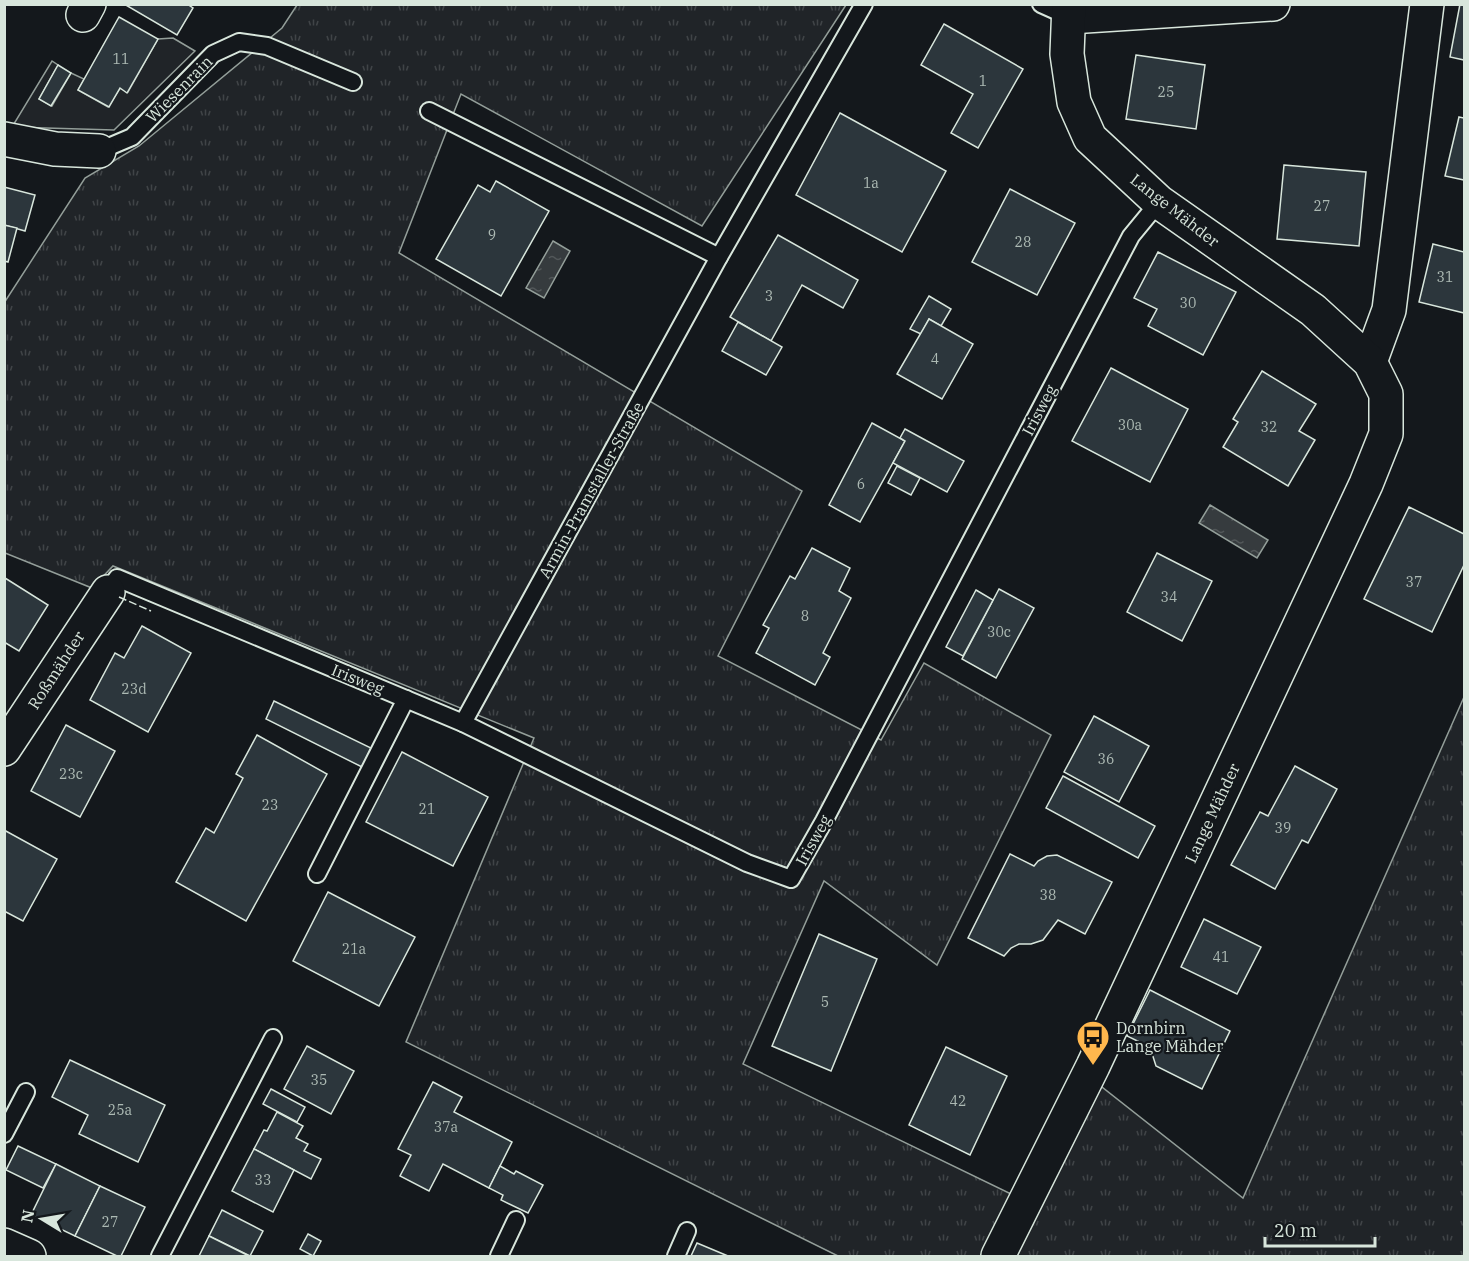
<svg xmlns="http://www.w3.org/2000/svg" width="1469" height="1261" viewBox="0 0 1469 1261" font-family="'IBM Plex Serif',serif">
  <style>
    .grass { fill: url(#grass-tufts); stroke: #939e99; stroke-width: 1.5 }
    .garden { fill: #202428; stroke: #939e99; stroke-width: 1.5 }
    .water { fill: url(#water-ripples); stroke: #939e99; stroke-width: 1.5 }
    .building { fill: #2c363c; stroke: #d8e6dc; stroke-width: 1.5 }
    .lines { fill: none; stroke-linecap: round; stroke-linejoin: round }
    .service-casing { stroke: #d8e6dc; stroke-width: 20 }
    .minor-casing { stroke: #d8e6dc; stroke-width: 36 }
    .service { stroke: #14181c; stroke-width: 16 }
    .minor { stroke: #14181c; stroke-width: 33 }
    .fence { stroke: #d8e6dc; stroke-width: 1.5; stroke-dasharray: 8 3; stroke-linecap: butt }
    .labels { text-anchor: middle; dominant-baseline: central; stroke-width: 4.5; stroke-linejoin: round; paint-order: stroke }
    .number-label { font-size: 14px; fill: #adbab4 }
    .street-label { font-size: 16px; fill: #d8e6dc; stroke: #14181c }
    .poi-label { font-size: 16px; fill: #d8e6dc; stroke: #14181c; text-anchor: start }
  </style>
  <defs>
    <pattern id="grass-tufts" width="24" height="20" patternUnits="userSpaceOnUse" patternTransform="scale(1.5)"><rect width="24" height="20" fill="#202428"/><path d="M3 7l-1-3M5 7V3M7 7l1-3M15 17l-1-3M17 17v-4M19 17l1-3" fill="none" stroke="#404447"/></pattern>
    <pattern id="water-ripples" width="26" height="14" patternUnits="userSpaceOnUse" patternTransform="scale(1.5)"><rect width="26" height="14" fill="#363b3e"/><path d="M2 4q2-2 4 0t4 0M15 11q2-2 4 0t4 0" fill="none" stroke="#525759"/></pattern>
  </defs>
  <rect width="100%" height="100%" fill="#14181c"/>
  <path class="grass" d="M 297,5 L 846,5 L 702,226 L 461,94 L 399,253 L 802,491 L 718,656 L 881,740 L 924,663 L 1051,735 L 937,965 L 824,881 L 743,1064 L 1040,1208 L 1098,1084 L 1243,1198 L 1464,697 L 1464,1256 L 838,1256 L 406,1042 L 534,738 L 113,566 L 92,588 L 5,553 L 4,303 L 85,178 L 139,146 L 282,28 Z"/>
  <path class="garden" d="M 173,38 L 195,51 L 114,130 L 12,127 L 52,61 L 58,65 L 39,99 L 52,106 L 71,73 L 84,79 L 78,90 L 108,107 L 120,88 L 128,92 L 158,39 Z"/>
  <g class="water">
    <path d="M 553,241 L 570,251 L 544,298 L 526,288 Z"/>
    <path d="M 1210,505 L 1268,540 L 1257,558 L 1199,523 Z"/>
  </g>
  <g class="building">
    <path d="M 124,4 L 187,4 L 193,8 L 177,35 Z"/>
    <path d="M 1460,4 L 1464,4 L 1464,60 L 1450,57 Z"/>
    <path d="M 119,17 L 158,39 L 127,93 L 120,88 L 109,107 L 78,90 Z"/>
    <path d="M 944,24 L 1023,69 L 978,148 L 951,133 L 973,94 L 921,65 Z"/>
    <path d="M 1136,55 L 1205,65 L 1196,129 L 1126,119 Z"/>
    <path d="M 58,65 L 71,73 L 51,106 L 39,99 Z"/>
    <path d="M 840,113 L 946,171 L 902,252 L 796,195 Z"/>
    <path d="M 1459,117 L 1464,118 L 1464,180 L 1445,176 Z"/>
    <path d="M 1284,165 L 1366,172 L 1359,246 L 1277,239 Z"/>
    <path d="M 496,181 L 549,211 L 501,296 L 436,259 L 478,185 L 490,192 Z"/>
    <path d="M 4,187 L 35,195 L 25,231 L 4,225 Z"/>
    <path d="M 1010,189 L 1075,223 L 1037,295 L 972,262 Z"/>
    <path d="M 4,225 L 17,228 L 8,262 L 4,261 Z"/>
    <path d="M 778,235 L 858,280 L 843,308 L 802,285 L 771,341 L 730,317 Z"/>
    <path d="M 1433,244 L 1464,252 L 1464,313 L 1419,302 Z"/>
    <path d="M 1158,252 L 1236,292 L 1203,355 L 1148,326 L 1157,309 L 1134,298 Z"/>
    <path d="M 929,296 L 951,309 L 941,326 L 929,319 L 921,334 L 910,329 Z"/>
    <path d="M 929,319 L 973,344 L 942,399 L 897,374 Z"/>
    <path d="M 738,322 L 782,347 L 766,375 L 722,351 Z"/>
    <path d="M 1111,368 L 1188,409 L 1150,482 L 1072,441 Z"/>
    <path d="M 1262,371 L 1316,404 L 1299,431 L 1315,440 L 1288,486 L 1223,447 L 1238,422 L 1233,419 Z"/>
    <path d="M 872,423 L 905,441 L 860,522 L 829,505 Z"/>
    <path d="M 905,429 L 964,461 L 947,492 L 893,463 L 905,441 L 900,438 Z"/>
    <path d="M 897,466 L 920,478 L 911,495 L 888,483 Z"/>
    <path d="M 1409,507 L 1464,534 L 1464,565 L 1432,632 L 1364,599 Z"/>
    <path d="M 812,548 L 850,568 L 839,591 L 851,598 L 823,653 L 830,657 L 815,685 L 756,653 L 769,628 L 763,625 L 790,576 L 795,579 Z"/>
    <path d="M 1157,553 L 1212,581 L 1182,641 L 1127,612 Z"/>
    <path d="M 5,578 L 48,605 L 19,651 L 4,642 Z"/>
    <path d="M 999,589 L 1034,608 L 996,678 L 962,659 Z"/>
    <path d="M 976,590 L 993,600 L 963,656 L 946,647 Z"/>
    <path d="M 142,626 L 191,653 L 148,732 L 90,700 L 115,653 L 124,658 Z"/>
    <path d="M 274,701 L 371,748 L 362,767 L 266,719 Z"/>
    <path d="M 1094,716 L 1149,746 L 1119,802 L 1064,772 Z"/>
    <path d="M 66,725 L 115,751 L 80,817 L 31,791 Z"/>
    <path d="M 257,735 L 327,774 L 246,921 L 176,882 L 206,828 L 214,833 L 243,778 L 236,774 Z"/>
    <path d="M 402,752 L 488,797 L 453,866 L 366,822 Z"/>
    <path d="M 1295,766 L 1337,789 L 1308,843 L 1302,840 L 1275,889 L 1231,865 L 1260,812 L 1268,816 Z"/>
    <path d="M 1063,776 L 1155,826 L 1138,858 L 1046,808 Z"/>
    <path d="M 4,830 L 57,859 L 23,921 L 4,911 Z"/>
    <path d="M 1010,854 L 1034,866 L 1038,861 L 1047,856 L 1057,855 L 1112,882 L 1085,934 L 1058,920 L 1043,940 L 1031,944 L 1019,944 L 1011,948 L 1004,956 L 968,938 Z"/>
    <path d="M 328,892 L 415,937 L 379,1006 L 293,961 Z"/>
    <path d="M 1204,919 L 1261,947 L 1237,994 L 1181,967 Z"/>
    <path d="M 819,934 L 877,959 L 831,1071 L 772,1046 Z"/>
    <path d="M 1150,990 L 1230,1031 L 1202,1089 L 1156,1066 L 1150,1047 L 1127,1036 Z"/>
    <path d="M 307,1046 L 354,1071 L 331,1114 L 284,1089 Z"/>
    <path d="M 946,1047 L 1007,1076 L 970,1155 L 909,1125 Z"/>
    <path d="M 70,1060 L 165,1105 L 138,1162 L 79,1134 L 88,1115 L 52,1097 Z"/>
    <path d="M 433,1082 L 462,1097 L 454,1112 L 512,1142 L 489,1188 L 443,1164 L 429,1191 L 400,1176 L 411,1155 L 398,1149 Z"/>
    <path d="M 271,1089 L 305,1107 L 297,1122 L 263,1104 Z"/>
    <path d="M 277,1112 L 303,1126 L 296,1138 L 308,1144 L 304,1151 L 321,1159 L 311,1179 L 254,1149 L 264,1130 L 267,1131 Z"/>
    <path d="M 18,1146 L 56,1164 L 43,1188 L 6,1170 Z"/>
    <path d="M 254,1149 L 294,1170 L 273,1212 L 232,1191 Z"/>
    <path d="M 56,1164 L 100,1186 L 75,1236 L 31,1215 Z"/>
    <path d="M 500,1166 L 514,1174 L 516,1171 L 543,1185 L 528,1213 L 501,1200 L 503,1195 L 489,1188 Z"/>
    <path d="M 100,1186 L 145,1207 L 121,1256 L 117,1256 L 75,1236 Z"/>
    <path d="M 222,1210 L 263,1231 L 250,1256 L 209,1236 Z"/>
    <path d="M 308,1234 L 321,1241 L 313,1256 L 300,1249 Z"/>
    <path d="M 209,1236 L 249,1256 L 199,1256 Z"/>
    <path d="M 697,1243 L 728,1256 L 691,1256 Z"/>
  </g>
  <g class="lines">
    <defs>
      <g id="service">
        <path d="M 1041,4 L 1070,17"/>
        <path d="M 429,111 L 719,257"/>
        <path d="M 99,151 L 132,137 L 213,54 L 239,42 L 267,46 L 353,82"/>
        <path d="M 108,592 L 117,578 L 463,723 L 747,863 L 791,879 L 824,821 L 1131,236 L 1159,202"/>
        <path d="M 463,723 L 719,257 L 864,4"/>
        <path d="M 317,874 L 406,699"/>
        <path d="M 4,1134 L 26,1092"/>
        <path d="M 160,1256 L 273,1038"/>
        <path d="M 499,1256 L 516,1220"/>
        <path d="M 676,1256 L 687,1231"/>
      </g>
      <g id="minor">
        <path d="M 83,15 L 89,4"/>
        <path d="M 1070,17 L 1273,4"/>
        <path d="M 4,139 L 55,149 L 99,151"/>
        <path d="M 1370,362 L 1389,310 L 1427,4"/>
        <path d="M 4,749 L 108,592"/>
        <path d="M 4,1245 L 29,1256"/>
        <path d="M 998,1256 L 1093,1066 L 1366,484 L 1386,434 L 1386,394 L 1370,362 L 1313,310 L 1159,202 L 1090,138 L 1074,102 L 1067,54 L 1069,4"/>
      </g>
    </defs>
    <use href="#service" class="service-casing"/>
    <use href="#minor" class="minor-casing"/>
    <use href="#service" class="service"/>
    <use href="#minor" class="minor"/>
    <path class="fence" d="M 119,597 L 151,611"/>
  </g>
  <defs>
    <symbol id="bus-pin" viewBox="-11 -11 22 30"><path d="M0 17L-7.5 6A9.5 9.5 0 1 1 7.5 6Z" fill="#ffb74d" stroke="#14181c"/><path d="M-5-6H5V4H4V6H2V4H-2V6H-4V4H-5ZM-3.5-4V0h7V-4ZM-3.5 1.2v1.5H-2V1.2ZM2 1.2v1.5H3.5V1.2Z" fill="#111"/></symbol>
  </defs>
  <g fill-rule="evenodd">
    <use href="#bus-pin" x="1074" y="1018" width="38" height="52"/>
  </g>
  <g class="labels">
    <g class="number-label">
      <text x="121" y="59">11</text>
      <text x="983" y="81">1</text>
      <text x="1166" y="92">25</text>
      <text x="871" y="183">1a</text>
      <text x="1322" y="206">27</text>
      <text x="492" y="235">9</text>
      <text x="1023" y="242">28</text>
      <text x="1445" y="277">31</text>
      <text x="769" y="296">3</text>
      <text x="1188" y="303">30</text>
      <text x="935" y="359">4</text>
      <text x="1130" y="425">30a</text>
      <text x="1269" y="427">32</text>
      <text x="861" y="484">6</text>
      <text x="1414" y="582">37</text>
      <text x="1169" y="597">34</text>
      <text x="805" y="616">8</text>
      <text x="999" y="632">30c</text>
      <text x="134" y="689">23d</text>
      <text x="1106" y="759">36</text>
      <text x="71" y="774">23c</text>
      <text x="270" y="805">23</text>
      <text x="427" y="809">21</text>
      <text x="1283" y="828">39</text>
      <text x="1048" y="895">38</text>
      <text x="354" y="949">21a</text>
      <text x="1221" y="957">41</text>
      <text x="825" y="1002">5</text>
      <text x="319" y="1080">35</text>
      <text x="958" y="1101">42</text>
      <text x="120" y="1110">25a</text>
      <text x="446" y="1127">37a</text>
      <text x="263" y="1180">33</text>
      <text x="110" y="1222">27</text>
    </g>
    <g class="street-label">
      <text transform="translate(179 89) rotate(-45)">Wiesenrain</text>
      <text transform="translate(1175 210) rotate(38)">Lange Mähder</text>
      <text transform="translate(1039 410) rotate(-62)">Irisweg</text>
      <text transform="translate(591 490) rotate(-61)">Armin-Pramstaller-Straße</text>
      <text transform="translate(56 670) rotate(-57)">Roßmähder</text>
      <text transform="translate(358 679) rotate(22)">Irisweg</text>
      <text transform="translate(1212 813) rotate(-65)">Lange Mähder</text>
      <text transform="translate(813 840) rotate(-61)">Irisweg</text>
    </g>
    <g class="poi-label">
      <text x="1116" y="1028">Dornbirn<tspan x="1116" dy="18">Lange Mähder</tspan></text>
    </g>
  </g>
  <rect width="1469" height="1261" fill="none" stroke="#d8e6dc" stroke-width="12"/>
  <g transform="translate(42 1219) rotate(281)" stroke="#14181c" stroke-width="4.5" paint-order="stroke">
  <path d="M0-4.5L10 22L0 15L-10 22Z" fill="#d8e6dc"/>
  <text y="-9" font-size="16" font-weight="bold" text-anchor="middle" fill="#d8e6dc">N</text>
  </g>
  <path d="M1265 1237v9h110v-9" fill="none" stroke="#d8e6dc" stroke-width="3"/>
  <text x="1274" y="1237" font-size="18" fill="#d8e6dc" stroke="#14181c" stroke-width="4.5" paint-order="stroke">20 m</text>
</svg>
